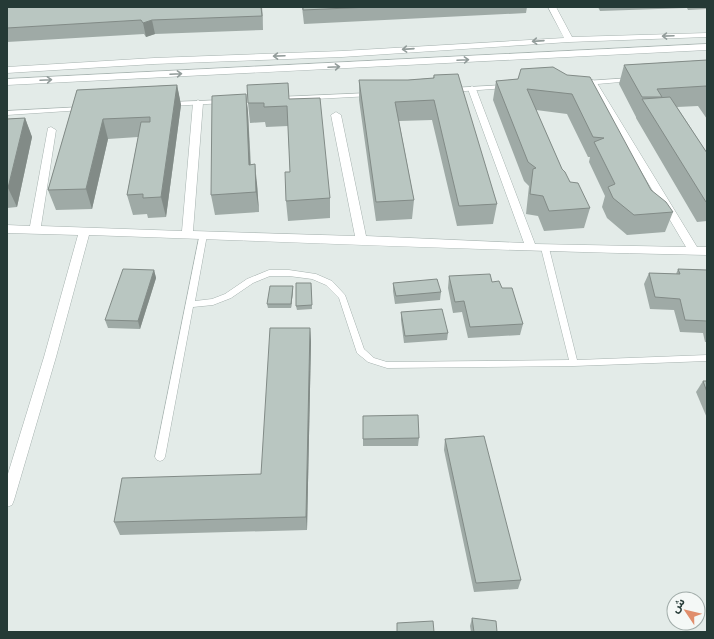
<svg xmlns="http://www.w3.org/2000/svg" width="714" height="639" viewBox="0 0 714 639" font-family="'Titillium Web','Noto Sans Arabic',sans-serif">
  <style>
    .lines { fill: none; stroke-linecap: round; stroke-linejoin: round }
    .service-casing { stroke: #a6b2af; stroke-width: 1 }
    .minor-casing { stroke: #a6b2af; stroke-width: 1 }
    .service { fill: #fff; fill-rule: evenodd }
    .minor { fill: #fff; fill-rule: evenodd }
    .wall { fill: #9faaa6 }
    .shaded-wall { fill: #828b87 }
    .building { fill: #b9c6c1; stroke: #828b87 }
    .oneway { stroke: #929c9a }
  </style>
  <rect width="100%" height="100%" fill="#e3ebe8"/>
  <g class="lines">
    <defs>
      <g id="service">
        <path d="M 630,78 L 633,80 L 632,81 L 586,85 L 583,83 L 586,81 Z"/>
        <path d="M 504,85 L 506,86 L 506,88 L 452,92 L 449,90 L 452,88 Z"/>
        <path d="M 369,93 L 372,95 L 371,96 L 278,101 L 275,99 L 278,97 Z"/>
        <path d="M 223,100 L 226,102 L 225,103 L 171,106 L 168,104 L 171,102 Z"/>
        <path d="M 81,107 L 83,108 L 83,110 L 7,115 L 7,111 Z"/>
        <path d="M 200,233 L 206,233 L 207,235 L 195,301 L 212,299 L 225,294 L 247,279 L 269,270 L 289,270 L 316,274 L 332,281 L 345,295 L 364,349 L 374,358 L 387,362 L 569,360 L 541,248 L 545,245 L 549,248 L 577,360 L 707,355 L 707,361 L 574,366 L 387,368 L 368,362 L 357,353 L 339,298 L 326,285 L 312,279 L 289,276 L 270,276 L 253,283 L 231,298 L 213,305 L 193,307 L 165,457 L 163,460 L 160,461 L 157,460 L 155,457 Z"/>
      </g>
      <g id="minor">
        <path d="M 548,7 L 556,7 L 572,37 L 707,33 L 707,37 L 569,42 L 342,57 L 154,64 L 7,73 L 7,67 L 154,58 L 342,51 L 564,38 Z"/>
        <path d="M 707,44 L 707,50 L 7,85 L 7,79 Z"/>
        <path d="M 593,80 L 597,83 L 697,247 L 707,247 L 707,255 C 501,251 295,242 89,235 L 56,357 L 14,500 L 12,505 L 7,507 L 7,477 L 44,357 L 78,235 L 7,233 L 7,225 L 30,226 L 48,128 L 51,127 L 56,130 L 41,226 L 182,231 L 193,103 L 198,100 L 203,103 L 193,231 L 355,236 L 331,115 L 336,112 L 341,115 L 366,236 L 524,243 L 468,89 L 472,86 L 476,89 L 535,244 L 686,247 L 589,83 Z"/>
      </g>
    </defs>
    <use href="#service" class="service-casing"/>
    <use href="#minor" class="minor-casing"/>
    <use href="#service" class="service"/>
    <use href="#minor" class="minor"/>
  </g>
  <g class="wall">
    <path d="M 7,7 L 262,7 L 263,30 L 155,34 L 146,37 L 144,34 L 7,42 Z"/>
    <path d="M 302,7 L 527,7 L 526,13 L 304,24 Z"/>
    <path d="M 598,7 L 707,7 L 707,9 L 688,10 L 687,8 L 600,11 Z"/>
    <path d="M 707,60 L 707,119 L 698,106 L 677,107 L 707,153 L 707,221 L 697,222 L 636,118 L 636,117 L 619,84 L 624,65 Z"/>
    <path d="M 553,67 L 651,190 L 673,212 L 665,232 L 627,235 L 607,218 L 602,207 L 605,196 L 589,162 L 590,157 L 588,157 L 567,114 L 536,110 L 562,169 L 570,182 L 590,208 L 584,228 L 544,231 L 538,216 L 526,214 L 529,186 L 524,181 L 493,100 L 496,81 L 518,79 Z"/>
    <path d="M 434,75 L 497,204 L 493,224 L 457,226 L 432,120 L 399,121 L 414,200 L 412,219 L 376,221 L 359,100 L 359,80 L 408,80 L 433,78 Z"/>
    <path d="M 177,85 L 181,105 L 166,217 L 148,218 L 147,214 L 133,215 L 127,195 L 138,137 L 108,139 L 92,209 L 56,210 L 48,190 L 77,90 Z"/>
    <path d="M 246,94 L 248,113 L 251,165 L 257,184 L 259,212 L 215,215 L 211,195 Z"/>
    <path d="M 289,99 L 330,198 L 330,218 L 288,221 L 286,201 L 290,172 L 288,126 L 266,127 L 265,122 L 250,123 L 248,103 Z"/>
    <path d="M 25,118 L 32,137 L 17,207 L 7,208 L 7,119 Z"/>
    <path d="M 678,269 L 707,270 L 707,342 L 705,342 L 703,333 L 680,332 L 674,310 L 650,309 L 644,284 L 649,273 L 676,274 Z"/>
    <path d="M 154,270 L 156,278 L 140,329 L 108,328 L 105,320 Z"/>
    <path d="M 449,276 L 492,282 L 502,288 L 523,324 L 520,335 L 468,338 L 462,312 L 453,313 L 448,288 Z"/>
    <path d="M 311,283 L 312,309 L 297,310 L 296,306 Z"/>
    <path d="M 393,283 L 441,292 L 440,300 L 395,304 L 393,291 Z"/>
    <path d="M 293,286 L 293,290 L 291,308 L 268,308 L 267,304 Z"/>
    <path d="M 401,312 L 448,333 L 447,340 L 404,343 L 401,320 Z"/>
    <path d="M 310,328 L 311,342 L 307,530 L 120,535 L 114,522 L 261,474 Z"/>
    <path d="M 703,381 L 707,381 L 707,418 L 696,392 Z"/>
    <path d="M 363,416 L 419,438 L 418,446 L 363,446 Z"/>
    <path d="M 445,439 L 521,580 L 518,589 L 474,592 L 444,450 Z"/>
    <path d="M 472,618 L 497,632 L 471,632 L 470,626 Z"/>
  </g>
  <g class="shaded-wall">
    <path d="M 261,7 L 262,7 L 263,30 L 262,16 Z"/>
    <path d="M 152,20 L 155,34 L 146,37 L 143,23 Z"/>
    <path d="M 177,85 L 181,105 L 166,217 L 161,197 Z"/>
    <path d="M 246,94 L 248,113 L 251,184 L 249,165 Z"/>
    <path d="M 25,118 L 32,137 L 17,207 L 8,188 Z"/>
    <path d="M 103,119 L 108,139 L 92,209 L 86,189 Z"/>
    <path d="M 255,164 L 257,184 L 259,212 L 256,192 Z"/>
    <path d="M 154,270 L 156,278 L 140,329 L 138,321 Z"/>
    <path d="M 293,286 L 293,290 L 291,308 L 291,304 Z"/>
    <path d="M 310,328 L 311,342 L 307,530 L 306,517 Z"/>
  </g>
  <g class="building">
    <path d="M 7,7 L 261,7 L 262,16 L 152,20 L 143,23 L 141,20 L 7,28 Z"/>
    <path d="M 303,7 L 370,7 L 303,10 Z"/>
    <path d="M 707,60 L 707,88 L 706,86 L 657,89 L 662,97 L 642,97 L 624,65 Z"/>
    <path d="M 553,67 L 567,75 L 590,77 L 651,190 L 666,202 L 673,212 L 634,215 L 613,198 L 608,187 L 615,184 L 594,142 L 604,138 L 593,137 L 572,94 L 527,89 L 562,169 L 565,172 L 570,182 L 578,183 L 590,208 L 549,211 L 543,196 L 530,194 L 533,169 L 536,168 L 528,162 L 496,81 L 518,79 L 521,69 Z"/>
    <path d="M 458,74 L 497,204 L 459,206 L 434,100 L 395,102 L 414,200 L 376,202 L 359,80 L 408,80 L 434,78 L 434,75 Z"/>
    <path d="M 288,83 L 289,99 L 320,98 L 330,198 L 286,201 L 285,172 L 290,172 L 287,106 L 264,107 L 264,103 L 248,103 L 247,85 Z"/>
    <path d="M 177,85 L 161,197 L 143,198 L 143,194 L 127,195 L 141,122 L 150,122 L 150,117 L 103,119 L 86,189 L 48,190 L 77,90 Z"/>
    <path d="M 246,94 L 249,165 L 255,164 L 256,192 L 211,195 L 212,96 Z"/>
    <path d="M 670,97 L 707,153 L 707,202 L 706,202 L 642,99 Z"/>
    <path d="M 25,118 L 8,188 L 7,188 L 7,119 Z"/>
    <path d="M 123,269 L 154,270 L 138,321 L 105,320 Z"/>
    <path d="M 678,269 L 707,270 L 707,321 L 685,320 L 680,299 L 655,297 L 649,273 L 680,274 Z"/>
    <path d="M 490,274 L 492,282 L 499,281 L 502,288 L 512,288 L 523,324 L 470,327 L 464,301 L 455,302 L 449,276 Z"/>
    <path d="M 437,279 L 441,292 L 396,296 L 393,283 Z"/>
    <path d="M 296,283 L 311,283 L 312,305 L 296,306 Z"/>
    <path d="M 270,286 L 293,286 L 291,304 L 267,304 Z"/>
    <path d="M 442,309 L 448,333 L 405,336 L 401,312 Z"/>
    <path d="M 270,328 L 310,328 L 306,517 L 114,522 L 122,478 L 261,474 Z"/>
    <path d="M 703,381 L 707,381 L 707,392 Z"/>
    <path d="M 418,415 L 419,438 L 363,439 L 363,416 Z"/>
    <path d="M 484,436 L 521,580 L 476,583 L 445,439 Z"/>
    <path d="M 472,618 L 496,621 L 497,632 L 474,632 Z"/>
    <path d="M 433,621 L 434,632 L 397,632 L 397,623 Z"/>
  </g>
  <defs><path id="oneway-shaft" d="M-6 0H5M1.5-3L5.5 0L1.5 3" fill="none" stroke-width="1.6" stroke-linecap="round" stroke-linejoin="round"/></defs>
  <g class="oneway">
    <use href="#oneway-shaft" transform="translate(668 36) rotate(178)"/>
    <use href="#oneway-shaft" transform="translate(538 41) rotate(176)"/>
    <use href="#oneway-shaft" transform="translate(408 49) rotate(176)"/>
    <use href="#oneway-shaft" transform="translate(279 56) rotate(178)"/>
    <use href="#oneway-shaft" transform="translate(463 60) rotate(-3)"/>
    <use href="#oneway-shaft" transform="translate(334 67) rotate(-3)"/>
    <use href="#oneway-shaft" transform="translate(176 74) rotate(-3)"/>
    <use href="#oneway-shaft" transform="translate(46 80) rotate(-3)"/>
  </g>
  <rect width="714" height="639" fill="none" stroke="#253a36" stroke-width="16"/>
  <g transform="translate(686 611) rotate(305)"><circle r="19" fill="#f4f8f6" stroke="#a1aca9"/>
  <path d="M0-3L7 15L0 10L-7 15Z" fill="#e08e6c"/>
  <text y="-6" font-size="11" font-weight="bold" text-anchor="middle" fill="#253a36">ش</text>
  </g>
</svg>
